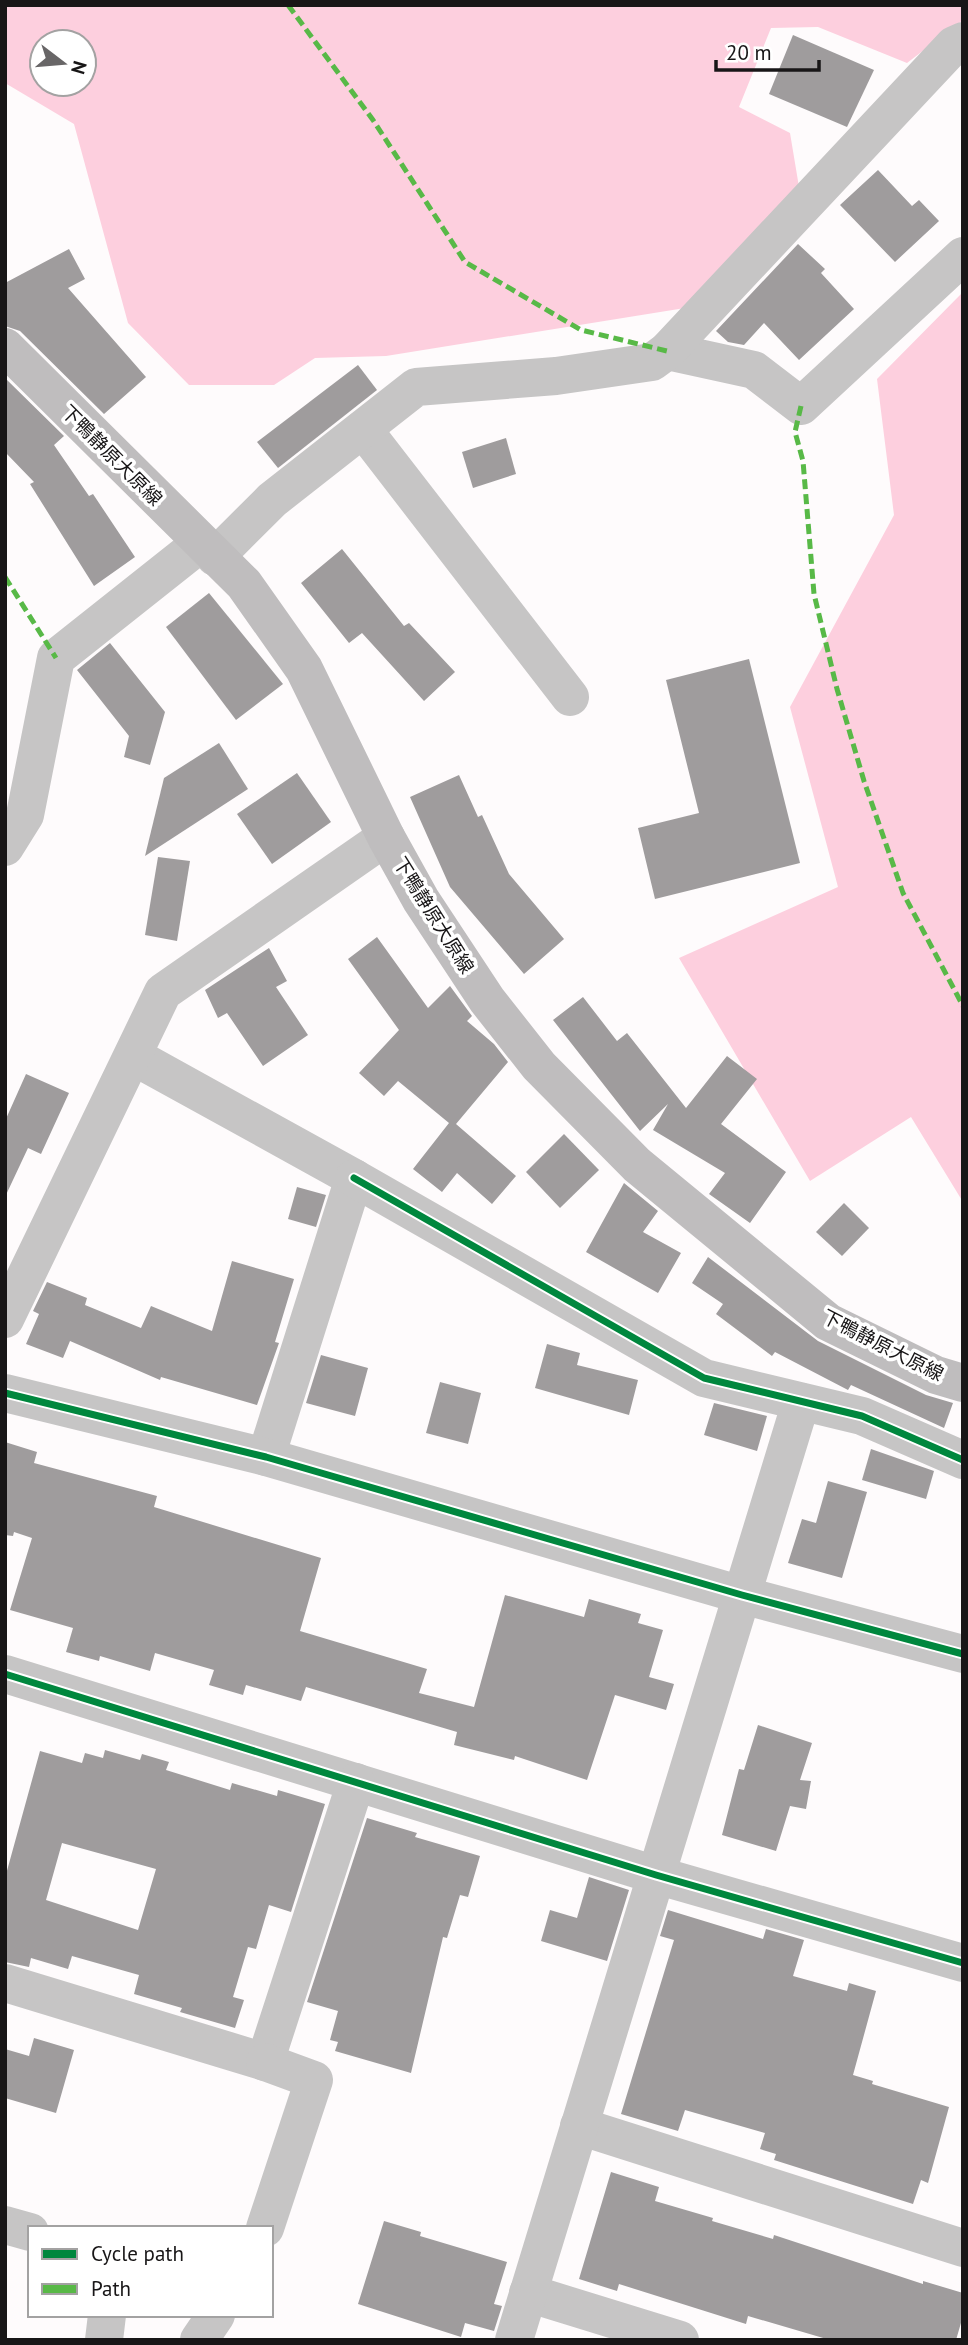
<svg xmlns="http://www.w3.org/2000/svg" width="968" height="2345" viewBox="0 0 968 2345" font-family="'PT Sans','Noto Sans JP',sans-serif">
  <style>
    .forest { fill: #fdcfde; fill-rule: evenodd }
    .building { fill: #9f9c9d; fill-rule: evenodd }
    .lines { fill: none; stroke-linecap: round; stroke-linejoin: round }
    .minor { stroke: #c6c5c5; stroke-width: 38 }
    .major { stroke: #bfbdbe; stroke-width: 38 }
    .quiet { stroke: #58b947; stroke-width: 5; stroke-dasharray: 10 5; stroke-linecap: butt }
    .cycleway-casing { stroke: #fff; stroke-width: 11 }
    .cycleway { stroke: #00873e; stroke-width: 7 }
    .labels { text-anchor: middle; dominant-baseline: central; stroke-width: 7; stroke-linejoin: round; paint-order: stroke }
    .street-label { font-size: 19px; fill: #181617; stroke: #fff }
  </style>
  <rect width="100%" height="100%" fill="#fefbfc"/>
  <g class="forest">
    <path d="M 5,5 L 963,5 L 963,20 L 907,63 L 818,27 L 771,28 L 739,107 L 790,133 L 800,193 L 685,308 L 386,356 L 315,358 L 274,385 L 189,385 L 128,323 L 74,124 L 5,83 ZM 42,42 L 84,42 L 84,84 L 42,84 Z"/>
    <path d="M 963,292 L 963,1202 L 911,1117 L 810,1181 L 679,958 L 838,887 L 790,707 L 894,515 L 877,379 Z"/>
  </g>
  <g class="building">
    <path d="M 793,35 L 874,70 L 847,127 L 769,94 Z"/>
    <path d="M 878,170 L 912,206 L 919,200 L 939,221 L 895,262 L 840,205 Z"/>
    <path d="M 798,244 L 825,269 L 821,273 L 854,309 L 799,360 L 764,323 L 744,345 L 728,342 L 716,331 Z"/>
    <path d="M 69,249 L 85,279 L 68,288 L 146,377 L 104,414 L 20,331 L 5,326 L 5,283 Z"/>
    <path d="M 358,365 L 377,390 L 278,468 L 257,442 Z"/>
    <path d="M 5,378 L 64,436 L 54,445 L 89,496 L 93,494 L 135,557 L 94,586 L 30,484 L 34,482 L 5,452 Z"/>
    <path d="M 506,438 L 516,474 L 473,488 L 462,452 Z"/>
    <path d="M 342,549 L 404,626 L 409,623 L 455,672 L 424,701 L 362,633 L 349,643 L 301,583 Z"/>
    <path d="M 209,593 L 283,684 L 236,720 L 166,627 Z"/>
    <path d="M 110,643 L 165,712 L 150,765 L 124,757 L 129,736 L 77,670 Z"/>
    <path d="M 749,659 L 800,863 L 655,899 L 638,828 L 699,813 L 666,680 Z"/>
    <path d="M 219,743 L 248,789 L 145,856 L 164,778 Z"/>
    <path d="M 297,773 L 331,822 L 272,864 L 237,814 Z"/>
    <path d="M 459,775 L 478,817 L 482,815 L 509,874 L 564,939 L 524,974 L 450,887 L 410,797 Z"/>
    <path d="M 158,857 L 190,861 L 177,941 L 145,935 Z"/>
    <path d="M 377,937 L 428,1008 L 450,986 L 472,1016 L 467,1021 L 494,1044 L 508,1062 L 456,1124 L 516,1176 L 492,1204 L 457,1173 L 442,1192 L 413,1169 L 449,1123 L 398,1081 L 384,1096 L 359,1073 L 399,1030 L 348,959 Z"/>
    <path d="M 269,948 L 287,981 L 276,987 L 308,1035 L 263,1066 L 227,1013 L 218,1018 L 205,990 Z"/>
    <path d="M 583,997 L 617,1041 L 627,1033 L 686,1108 L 727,1056 L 757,1079 L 721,1124 L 786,1172 L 750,1223 L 709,1194 L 725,1173 L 653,1130 L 668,1104 L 640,1131 L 553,1020 Z"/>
    <path d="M 26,1074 L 69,1093 L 41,1154 L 28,1148 L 5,1197 L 5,1121 Z"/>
    <path d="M 564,1134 L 599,1170 L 560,1208 L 526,1172 Z"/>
    <path d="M 624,1183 L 658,1211 L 643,1232 L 681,1253 L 658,1293 L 586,1252 Z"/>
    <path d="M 297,1187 L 326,1195 L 316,1227 L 288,1219 Z"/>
    <path d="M 844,1203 L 869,1228 L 842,1256 L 816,1232 Z"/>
    <path d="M 708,1257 L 818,1341 L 926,1395 L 953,1403 L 944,1428 L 851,1385 L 848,1390 L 775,1352 L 772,1356 L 716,1314 L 723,1304 L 692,1283 Z"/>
    <path d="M 232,1261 L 294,1279 L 275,1342 L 279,1343 L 257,1405 L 161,1377 L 160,1380 L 70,1341 L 63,1358 L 26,1344 L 39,1314 L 33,1311 L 47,1282 L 87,1298 L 85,1305 L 141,1328 L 151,1306 L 212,1331 Z"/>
    <path d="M 547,1344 L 580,1353 L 577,1365 L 638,1380 L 629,1415 L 535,1388 Z"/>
    <path d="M 321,1355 L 368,1368 L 355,1416 L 306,1403 Z"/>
    <path d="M 440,1382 L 481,1393 L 468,1444 L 426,1433 Z"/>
    <path d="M 714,1403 L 767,1416 L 757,1451 L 704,1435 Z"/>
    <path d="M 5,1442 L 37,1452 L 34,1463 L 157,1496 L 154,1507 L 321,1558 L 300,1631 L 427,1669 L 419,1693 L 474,1707 L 505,1595 L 584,1617 L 589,1599 L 641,1614 L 638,1623 L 663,1630 L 649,1677 L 674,1684 L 666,1710 L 615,1695 L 587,1780 L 515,1756 L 514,1760 L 454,1745 L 457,1732 L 306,1687 L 301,1701 L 246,1685 L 243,1695 L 209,1685 L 214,1670 L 155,1653 L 150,1671 L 100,1656 L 99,1661 L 66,1652 L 73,1628 L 10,1610 L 32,1538 L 14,1532 L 13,1536 L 5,1535 Z"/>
    <path d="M 871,1449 L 934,1471 L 926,1499 L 862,1480 Z"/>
    <path d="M 828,1481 L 867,1492 L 842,1578 L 788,1563 L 802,1519 L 816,1523 Z"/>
    <path d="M 758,1725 L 812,1743 L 800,1780 L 811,1781 L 806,1809 L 790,1806 L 776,1851 L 722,1835 L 739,1769 L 744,1770 Z"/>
    <path d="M 105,1750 L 140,1760 L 142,1754 L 169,1762 L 166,1770 L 230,1790 L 232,1783 L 277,1796 L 278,1790 L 325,1804 L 291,1912 L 269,1905 L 256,1949 L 248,1947 L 233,1997 L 244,2000 L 235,2028 L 180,2012 L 182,2008 L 134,1994 L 139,1975 L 72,1956 L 68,1969 L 31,1958 L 29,1967 L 5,1962 L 5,1878 L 40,1751 L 82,1763 L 85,1753 L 103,1758 ZM 62,1843 L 156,1869 L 138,1930 L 46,1900 Z"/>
    <path d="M 367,1818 L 417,1833 L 415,1837 L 480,1856 L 468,1897 L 460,1895 L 447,1938 L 443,1937 L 411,2073 L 335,2051 L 338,2042 L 330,2040 L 338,2011 L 307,2002 Z"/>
    <path d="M 589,1877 L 629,1890 L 607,1961 L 541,1941 L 550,1910 L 577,1918 Z"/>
    <path d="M 668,1910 L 763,1939 L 766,1929 L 804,1940 L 793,1976 L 847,1991 L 849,1983 L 876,1991 L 853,2075 L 873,2081 L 872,2084 L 949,2107 L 928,2183 L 921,2180 L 913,2204 L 774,2160 L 776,2154 L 760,2149 L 765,2133 L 685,2110 L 678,2131 L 621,2114 L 674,1940 L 660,1936 Z"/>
    <path d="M 34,2038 L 74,2050 L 56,2113 L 5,2098 L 5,2049 L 29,2056 Z"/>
    <path d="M 611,2172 L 659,2187 L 655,2201 L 713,2218 L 712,2221 L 773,2239 L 774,2235 L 923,2284 L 923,2281 L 963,2293 L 963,2316 L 956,2340 L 830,2340 L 748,2316 L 746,2324 L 619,2284 L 617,2291 L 579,2279 Z"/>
    <path d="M 384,2221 L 421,2232 L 420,2236 L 507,2262 L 494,2304 L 502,2306 L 494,2331 L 465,2323 L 461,2337 L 358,2304 Z"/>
  </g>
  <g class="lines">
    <g class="minor">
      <path d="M 667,351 L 754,370 L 801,406 L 963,256"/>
      <path d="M 363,429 L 570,697"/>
      <path d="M 215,557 L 272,500 L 416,387 L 556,376 L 652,362 L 667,351 L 954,45 L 963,41"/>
      <path d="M 5,847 L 25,815 L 56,658 L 201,543"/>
      <path d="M 133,1056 L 354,1178 L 266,1457"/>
      <path d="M 354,1178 L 704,1378 L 862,1416 L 963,1460"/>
      <path d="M 5,1319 L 163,992 L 386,837"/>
      <path d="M 5,1393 L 266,1457 L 742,1595 L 963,1654"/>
      <path d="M 5,1674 L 656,1875 L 963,1963"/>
      <path d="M 5,1983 L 265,2062 L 356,1782"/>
      <path d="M 579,2126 L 963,2248"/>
      <path d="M 5,2225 L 30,2232"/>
      <path d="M 265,2228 L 314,2080 L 265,2062"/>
      <path d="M 528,2293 L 680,2340"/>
      <path d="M 104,2340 L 107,2315"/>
      <path d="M 199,2340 L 216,2315"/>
      <path d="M 514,2340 L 801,1402"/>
    </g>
    <path class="major" d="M 5,347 L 244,584 L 304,669 L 386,837 L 421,900 L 487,1000 L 539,1066 L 637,1165 L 828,1322 L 936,1375 L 963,1383"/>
    <g class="quiet">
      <path d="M 288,5 L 373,120 L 465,262 L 581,330 L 667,351"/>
      <path d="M 801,406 L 795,432 L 803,461 L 814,594 L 837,689 L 864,781 L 903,893 L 963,1006"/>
      <path d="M 5,577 L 56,658"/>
    </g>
    <defs>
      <g id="cycleway">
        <path d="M 354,1178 L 704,1378 L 862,1416 L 963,1460"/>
        <path d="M 5,1393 L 266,1457 L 742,1595 L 963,1654"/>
        <path d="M 5,1674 L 656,1875 L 963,1963"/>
      </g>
    </defs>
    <use href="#cycleway" class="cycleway-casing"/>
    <use href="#cycleway" class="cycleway"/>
  </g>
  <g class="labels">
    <g class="street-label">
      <text transform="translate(112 455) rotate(45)">下鴨静原大原線</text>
      <text transform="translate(434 915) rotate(58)">下鴨静原大原線</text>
      <text transform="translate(883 1345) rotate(27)">下鴨静原大原線</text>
    </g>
  </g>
  <rect width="968" height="2345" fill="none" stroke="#181617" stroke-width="14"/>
  <rect x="28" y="2226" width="245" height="91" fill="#ffffff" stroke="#a3a2a2" stroke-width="2"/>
  <rect x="42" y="2249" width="35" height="10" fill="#00873e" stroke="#a3a2a2" stroke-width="2"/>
  <text x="91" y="2261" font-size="21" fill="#181617">Cycle path</text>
  <rect x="42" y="2284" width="35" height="10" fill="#58b947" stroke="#a3a2a2" stroke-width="2"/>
  <text x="91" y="2296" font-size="21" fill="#181617">Path</text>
  <g transform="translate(63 63) rotate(106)"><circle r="33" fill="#ffffff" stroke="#a3a2a2" stroke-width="2"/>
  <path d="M0-5L12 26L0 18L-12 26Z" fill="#686667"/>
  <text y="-10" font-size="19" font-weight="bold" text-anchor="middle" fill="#181617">N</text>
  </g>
  <path d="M716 60v10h103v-10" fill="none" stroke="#181617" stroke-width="3.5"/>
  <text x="726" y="60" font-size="21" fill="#181617" stroke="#ffffff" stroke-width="5" paint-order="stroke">20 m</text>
</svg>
